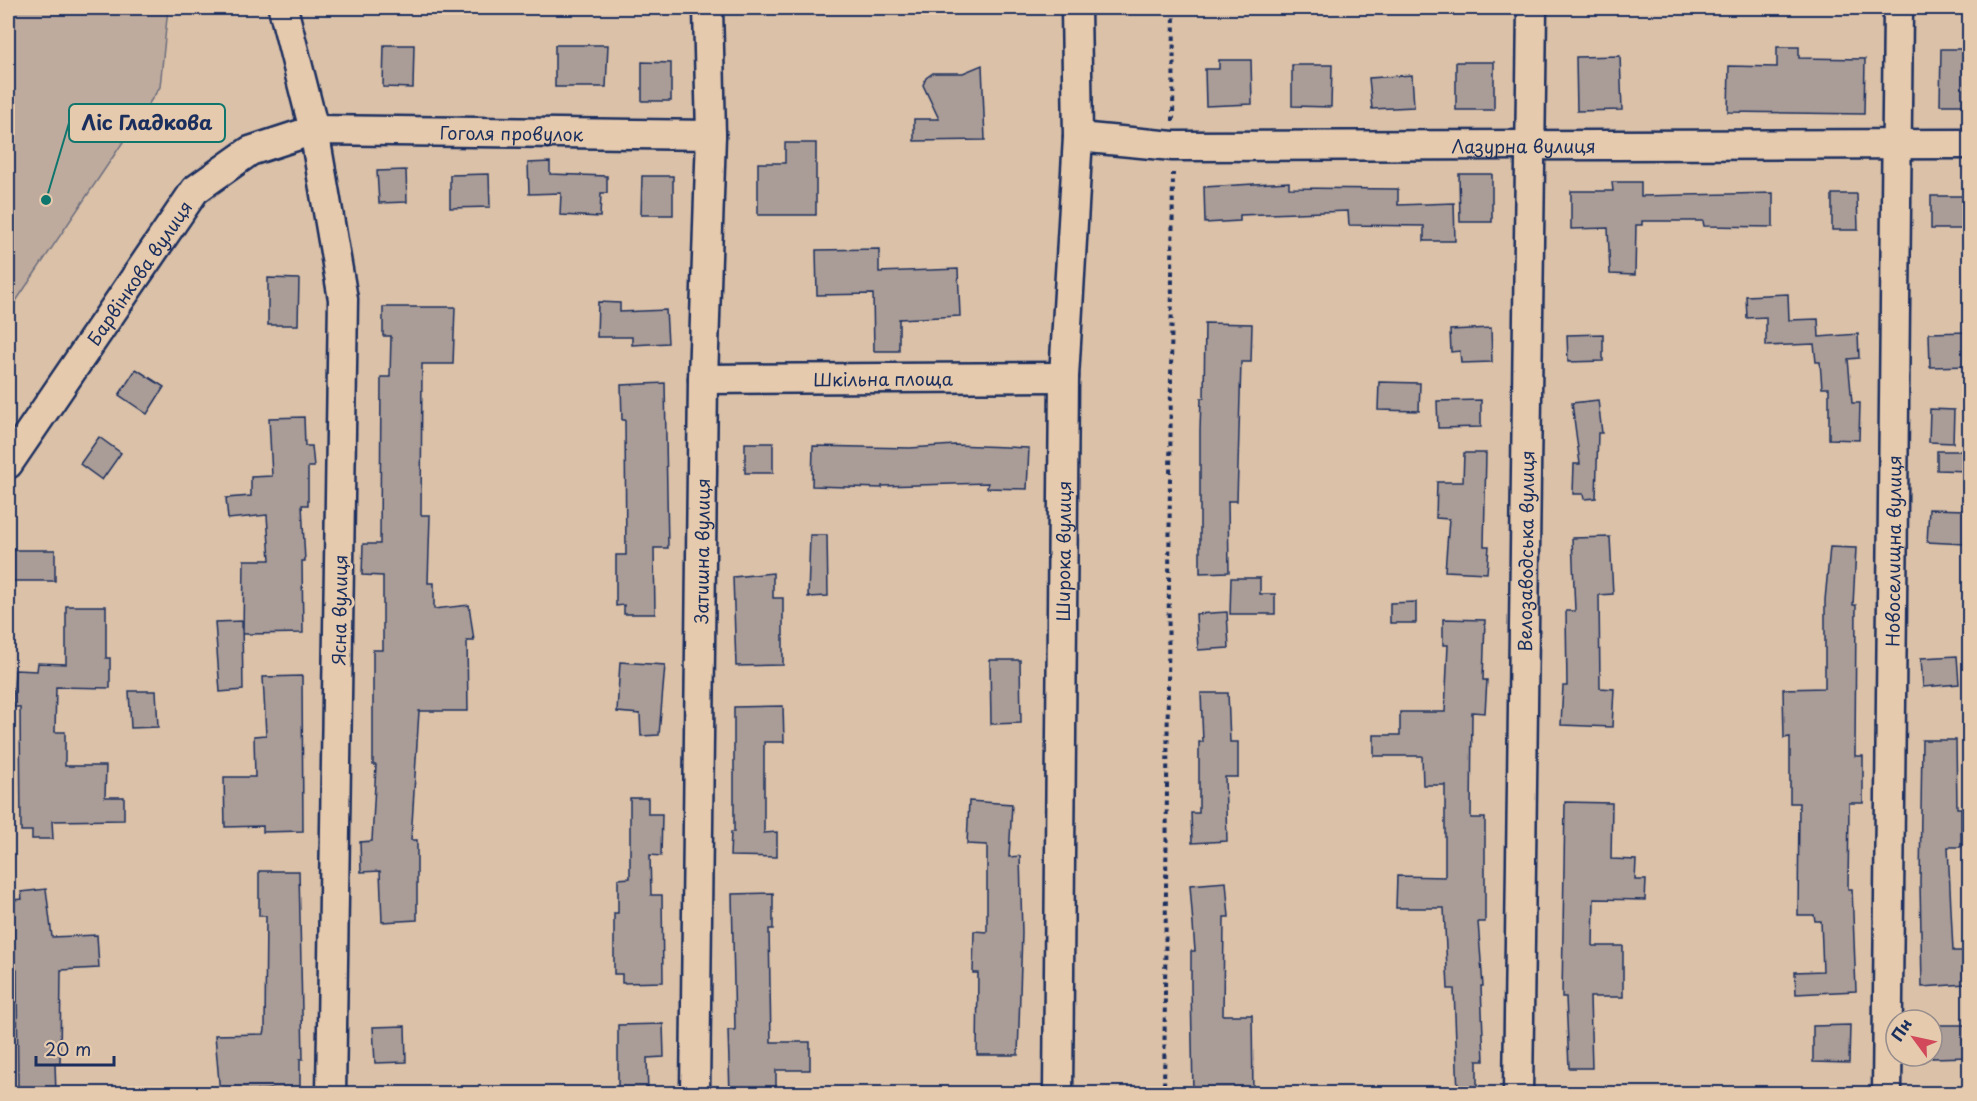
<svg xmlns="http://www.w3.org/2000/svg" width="1977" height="1101" viewBox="0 0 1977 1101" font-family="'Playpen Sans',sans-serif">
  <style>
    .green { fill: #beab9d; stroke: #6c6d7e; stroke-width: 1.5 }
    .building { fill: #aa9c96; stroke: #1b2f5e; stroke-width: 1.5 }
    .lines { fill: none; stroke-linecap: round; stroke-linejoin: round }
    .minor-casing { stroke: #1b2f5e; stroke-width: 33 }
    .path { stroke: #1b2f5e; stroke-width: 4; stroke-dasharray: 4.5 4.5; stroke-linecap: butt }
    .minor { stroke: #e6caad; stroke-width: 28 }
    .labels { text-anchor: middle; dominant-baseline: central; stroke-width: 6; stroke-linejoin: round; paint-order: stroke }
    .street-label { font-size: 18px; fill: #1b2f5e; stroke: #e6caad }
    .leader { fill: none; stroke: #0f766e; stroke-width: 2 }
    .callout-dot { fill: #0f766e; stroke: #e6caad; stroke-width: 2 }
    .callout { fill: #e6caad; stroke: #0f766e; stroke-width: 2 }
    .callout-label { font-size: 20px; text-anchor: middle; font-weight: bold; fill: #1b2f5e }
  </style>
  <rect width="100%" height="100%" fill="#dac1a8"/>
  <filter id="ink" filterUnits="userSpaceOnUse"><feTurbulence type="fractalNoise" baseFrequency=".0167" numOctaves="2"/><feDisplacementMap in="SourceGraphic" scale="12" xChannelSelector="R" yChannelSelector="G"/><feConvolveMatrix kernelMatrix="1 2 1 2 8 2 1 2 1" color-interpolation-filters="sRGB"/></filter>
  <g filter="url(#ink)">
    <path class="green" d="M 8,8 L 168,8 L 160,87 L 8,313 Z"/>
    <g class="building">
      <path d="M 384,45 L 414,45 L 413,88 L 383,87 Z"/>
      <path d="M 555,45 L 608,45 L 606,87 L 555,87 Z"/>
      <path d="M 1777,47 L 1799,47 L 1799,58 L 1865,59 L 1864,114 L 1728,112 L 1729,66 L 1777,67 Z"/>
      <path d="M 1941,49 L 1970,49 L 1970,105 L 1940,105 Z"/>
      <path d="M 1620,56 L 1622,110 L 1577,111 L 1576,57 Z"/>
      <path d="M 1219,60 L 1251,60 L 1252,104 L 1206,106 L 1205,69 L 1219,69 Z"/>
      <path d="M 642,62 L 671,63 L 671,101 L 642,101 Z"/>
      <rect x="1456" y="62" width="38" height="48"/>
      <path d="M 982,65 L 985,140 L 914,141 L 914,119 L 939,119 L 923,85 L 926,78 L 933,73 L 963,73 Z"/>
      <path d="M 1292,65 L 1332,65 L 1331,107 L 1292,106 Z"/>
      <path d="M 1412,75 L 1414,107 L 1372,109 L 1369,78 Z"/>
      <path d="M 785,143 L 816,143 L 816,215 L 758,215 L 758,163 L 785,163 Z"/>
      <path d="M 550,162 L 550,174 L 607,176 L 607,193 L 601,193 L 600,217 L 560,215 L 561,193 L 529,194 L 528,163 Z"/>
      <path d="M 406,170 L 407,202 L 379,203 L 377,171 Z"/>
      <path d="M 489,174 L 490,207 L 450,208 L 450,175 Z"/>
      <path d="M 1459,174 L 1492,174 L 1492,222 L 1460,222 Z"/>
      <path d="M 642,176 L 673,176 L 673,215 L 641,215 Z"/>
      <path d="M 1289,182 L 1289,188 L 1398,189 L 1398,205 L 1454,203 L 1455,241 L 1424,241 L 1424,226 L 1349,225 L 1348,211 L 1240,215 L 1240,221 L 1205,223 L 1204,187 Z"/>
      <path d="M 1612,182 L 1641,182 L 1641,196 L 1773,193 L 1773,227 L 1704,226 L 1703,221 L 1642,221 L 1642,225 L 1636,225 L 1635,275 L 1610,274 L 1608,228 L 1571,229 L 1571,191 L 1613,191 Z"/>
      <path d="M 1832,194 L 1857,194 L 1858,230 L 1832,230 Z"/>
      <rect x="1931" y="196" width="39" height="33"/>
      <path d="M 879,249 L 879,272 L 958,269 L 960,316 L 899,319 L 899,351 L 874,351 L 873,294 L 817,295 L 816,250 Z"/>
      <path d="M 268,278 L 299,279 L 298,325 L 268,325 Z"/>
      <path d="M 1788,294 L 1789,320 L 1818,319 L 1819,337 L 1858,334 L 1859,358 L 1848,359 L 1852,403 L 1860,403 L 1859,440 L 1829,439 L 1829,388 L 1822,388 L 1820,362 L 1816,362 L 1814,344 L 1766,346 L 1766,317 L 1747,318 L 1746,296 Z"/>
      <path d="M 598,302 L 620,303 L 620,312 L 666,310 L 668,343 L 632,345 L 632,337 L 597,337 Z"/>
      <path d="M 383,307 L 455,307 L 453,364 L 422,364 L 421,515 L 430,515 L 428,583 L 434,583 L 434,609 L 469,605 L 474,641 L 467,641 L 468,711 L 419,711 L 411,840 L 417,840 L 417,920 L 382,922 L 380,871 L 361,872 L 360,842 L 372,841 L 376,765 L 373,765 L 373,650 L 383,650 L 383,576 L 362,575 L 363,544 L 380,544 L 381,377 L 390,377 L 391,336 L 383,336 Z"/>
      <path d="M 1205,323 L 1252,324 L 1251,362 L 1241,362 L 1237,501 L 1228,501 L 1229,572 L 1200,573 L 1200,431 L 1201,398 L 1204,398 Z"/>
      <path d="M 1491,328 L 1492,362 L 1461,363 L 1460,351 L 1451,352 L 1450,330 Z"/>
      <path d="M 1969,332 L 1970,366 L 1930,367 L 1929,333 Z"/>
      <path d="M 1603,334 L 1603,361 L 1568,362 L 1567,335 Z"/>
      <path d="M 136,369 L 164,387 L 147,414 L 119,395 Z"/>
      <path d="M 1379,382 L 1420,383 L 1419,411 L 1378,410 Z"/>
      <path d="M 665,383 L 668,548 L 654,548 L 655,614 L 624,614 L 624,605 L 616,606 L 616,555 L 626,555 L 625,420 L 622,420 L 621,385 Z"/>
      <path d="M 1481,400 L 1481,427 L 1438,428 L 1437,401 Z"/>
      <path d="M 1598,400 L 1602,433 L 1598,433 L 1596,498 L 1584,499 L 1583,494 L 1573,494 L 1574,464 L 1580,464 L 1572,403 Z"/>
      <path d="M 1930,409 L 1954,410 L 1953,443 L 1929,442 Z"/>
      <path d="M 304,417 L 305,446 L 312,446 L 314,467 L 308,467 L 308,505 L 302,505 L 305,561 L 302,561 L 303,633 L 243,634 L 244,560 L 270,560 L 267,515 L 228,519 L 226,498 L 251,496 L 251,477 L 272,476 L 269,418 Z"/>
      <path d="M 99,437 L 121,453 L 102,480 L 80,464 Z"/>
      <rect x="745" y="443" width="28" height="30"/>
      <path d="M 955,445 L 1029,448 L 1027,489 L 987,488 L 988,483 L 882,486 L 882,488 L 812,486 L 813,446 L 910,448 Z"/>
      <path d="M 1937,451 L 1970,451 L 1970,471 L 1937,470 Z"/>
      <path d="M 1464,453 L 1486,453 L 1484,546 L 1489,546 L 1487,573 L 1445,571 L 1449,519 L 1436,518 L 1437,482 L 1463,482 Z"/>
      <path d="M 1929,509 L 1966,510 L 1965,544 L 1927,542 Z"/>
      <path d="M 810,535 L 827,535 L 828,596 L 808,597 Z"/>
      <path d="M 1610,537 L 1613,594 L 1599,595 L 1600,688 L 1614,689 L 1612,727 L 1561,725 L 1563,686 L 1567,686 L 1566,611 L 1575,611 L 1572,538 Z"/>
      <path d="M 1830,547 L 1856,548 L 1853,605 L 1856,605 L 1855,756 L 1863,756 L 1863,803 L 1849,803 L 1848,889 L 1852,889 L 1856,991 L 1796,994 L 1795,972 L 1823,971 L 1821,921 L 1815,921 L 1814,915 L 1798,915 L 1799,803 L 1790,803 L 1790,737 L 1784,738 L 1783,689 L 1825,688 L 1825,600 Z"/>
      <rect x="13" y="550" width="42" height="31"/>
      <path d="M 773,573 L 773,598 L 783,598 L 783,665 L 736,666 L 733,577 Z"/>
      <path d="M 1231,578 L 1260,578 L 1260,594 L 1275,594 L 1275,614 L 1230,614 Z"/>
      <path d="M 1416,602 L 1416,623 L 1390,623 L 1390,603 Z"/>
      <path d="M 66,606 L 106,606 L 106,658 L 110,658 L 110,688 L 56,687 L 55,732 L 65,732 L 65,766 L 106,766 L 105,797 L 124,797 L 124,820 L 52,821 L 53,839 L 32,839 L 32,831 L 21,831 L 20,707 L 13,707 L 15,670 L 37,671 L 38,663 L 66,664 Z"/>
      <path d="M 1227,612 L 1229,648 L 1198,650 L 1196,614 Z"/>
      <path d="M 1443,619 L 1485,620 L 1483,680 L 1487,680 L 1485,713 L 1472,712 L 1471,818 L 1485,818 L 1485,922 L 1478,922 L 1483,986 L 1481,986 L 1484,1061 L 1477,1061 L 1477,1094 L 1458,1094 L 1454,989 L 1448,989 L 1444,908 L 1396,908 L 1397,876 L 1445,877 L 1445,785 L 1423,785 L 1422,756 L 1374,756 L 1374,735 L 1400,735 L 1400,712 L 1445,712 L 1448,645 L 1443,645 Z"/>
      <path d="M 242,621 L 243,690 L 220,692 L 215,622 Z"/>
      <path d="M 1957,656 L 1959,684 L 1923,687 L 1921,658 Z"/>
      <path d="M 990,660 L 1020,660 L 1021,723 L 991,724 Z"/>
      <path d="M 620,662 L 665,665 L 659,735 L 641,736 L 640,714 L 617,712 Z"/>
      <path d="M 302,676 L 303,831 L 263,832 L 263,826 L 225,827 L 224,777 L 255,777 L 254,736 L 266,735 L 263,677 Z"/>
      <path d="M 129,691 L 156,691 L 158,727 L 131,728 Z"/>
      <path d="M 1201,693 L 1228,693 L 1230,742 L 1238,742 L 1238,777 L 1225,777 L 1227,841 L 1192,843 L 1191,813 L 1199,813 L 1199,742 L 1203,742 Z"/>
      <path d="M 783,706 L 784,742 L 764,742 L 764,833 L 777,832 L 777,857 L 730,856 L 731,832 L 734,832 L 734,707 Z"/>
      <path d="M 1922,740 L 1956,740 L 1957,808 L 1961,808 L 1961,847 L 1948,847 L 1953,951 L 1964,951 L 1966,984 L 1922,987 L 1920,882 Z"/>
      <path d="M 630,798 L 648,798 L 648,814 L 662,814 L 661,856 L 650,855 L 651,895 L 662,895 L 663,982 L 622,983 L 622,974 L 614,974 L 614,913 L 618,913 L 618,879 L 630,878 Z"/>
      <path d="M 969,801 L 1012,804 L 1009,857 L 1020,856 L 1022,933 L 1018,1055 L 977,1055 L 978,973 L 973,973 L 974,931 L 987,932 L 987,845 L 967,844 Z"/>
      <path d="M 1565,802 L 1612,803 L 1611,859 L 1636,860 L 1635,880 L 1646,880 L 1645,900 L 1594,899 L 1593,946 L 1623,946 L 1623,997 L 1590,997 L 1592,1068 L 1569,1068 L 1566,997 L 1562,997 Z"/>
      <path d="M 259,871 L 299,871 L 303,1059 L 300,1059 L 300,1094 L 273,1094 L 273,1089 L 220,1094 L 215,1035 L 264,1034 L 265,1030 L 266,916 L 259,916 Z"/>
      <path d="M 1226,882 L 1229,917 L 1224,917 L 1223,1015 L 1252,1015 L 1253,1094 L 1193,1094 L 1191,987 L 1191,951 L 1195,951 L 1190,885 Z"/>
      <path d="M 46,889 L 52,937 L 97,935 L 99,968 L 61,970 L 60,1064 L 55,1064 L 56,1094 L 18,1094 L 17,970 L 14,970 L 13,900 L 22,899 L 21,892 Z"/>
      <path d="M 773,893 L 773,929 L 769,929 L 771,1042 L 810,1042 L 810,1070 L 776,1070 L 776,1094 L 730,1094 L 728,1030 L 735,1030 L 732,894 Z"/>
      <path d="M 663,1024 L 664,1057 L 647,1058 L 648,1094 L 618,1094 L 618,1025 Z"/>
      <path d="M 1850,1025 L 1849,1063 L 1813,1062 L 1813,1026 Z"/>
      <path d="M 1932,1025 L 1970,1025 L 1970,1057 L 1932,1058 Z"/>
      <path d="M 405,1026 L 406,1062 L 375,1063 L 373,1027 Z"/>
    </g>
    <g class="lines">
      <defs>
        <g id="minor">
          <path d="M 283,8 L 314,130 L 343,299 L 331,1094"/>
          <path id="s1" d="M 1078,137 L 1173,146 L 1970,144"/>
          <path id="s2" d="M 703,379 L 1064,377"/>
          <path id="s3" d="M 8,464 L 195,190 L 250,151 L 314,130 L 711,135"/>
          <path id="s4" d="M 695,1094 L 703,379 L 711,135 L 708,8"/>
          <path id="s5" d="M 1058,1094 L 1064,377 L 1078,137 L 1076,8"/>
          <path id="s6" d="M 1518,1094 L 1532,8"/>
          <path id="s7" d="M 1887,1094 L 1898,8"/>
        </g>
      </defs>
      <use href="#minor" class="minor-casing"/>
      <g class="path">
        <path d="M 1173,121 L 1174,8"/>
        <path d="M 1164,1094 L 1173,173"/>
      </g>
      <use href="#minor" class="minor"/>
    </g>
  </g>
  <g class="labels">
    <g class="street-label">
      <text stroke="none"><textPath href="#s3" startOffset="664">Гоголя провулок</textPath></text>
      <text stroke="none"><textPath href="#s1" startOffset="446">Лазурна вулиця</textPath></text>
      <text stroke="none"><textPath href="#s3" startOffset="232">Барвінкова вулиця</textPath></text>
      <text stroke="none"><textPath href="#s2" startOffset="180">Шкільна площа</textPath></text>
      <text stroke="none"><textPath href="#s4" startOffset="543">Затишна вулиця</textPath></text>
      <text stroke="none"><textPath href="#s5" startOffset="543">Широка вулиця</textPath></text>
      <text stroke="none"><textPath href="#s6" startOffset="543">Велозаводська вулиця</textPath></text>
      <text stroke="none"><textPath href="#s7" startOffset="543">Новоселищна вулиця</textPath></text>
      <text transform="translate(339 610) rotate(-89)">Ясна вулиця</text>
    </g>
  </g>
  <path class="leader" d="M46 200L69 123"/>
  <circle class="callout-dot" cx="46" cy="200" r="6"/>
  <rect class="callout" x="69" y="104" width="156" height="38" rx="6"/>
  <g class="callout-label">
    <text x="147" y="130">Ліс Гладкова</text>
  </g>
  <rect width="1977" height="1101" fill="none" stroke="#e6caad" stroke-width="30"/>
  <rect x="15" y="15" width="1947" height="1071" fill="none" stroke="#1b2f5e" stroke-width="2" filter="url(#ink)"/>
  <g transform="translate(1914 1038) rotate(303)"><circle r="28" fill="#e6caad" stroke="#958c8d" stroke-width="1.5"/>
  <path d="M0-4.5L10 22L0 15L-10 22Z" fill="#d1495b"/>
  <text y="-9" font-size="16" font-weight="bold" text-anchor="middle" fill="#1b2f5e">Пн</text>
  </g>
  <path d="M36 1056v9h78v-9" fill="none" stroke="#1b2f5e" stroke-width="3"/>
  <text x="45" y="1056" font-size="18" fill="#1b2f5e" stroke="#e6caad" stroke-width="4.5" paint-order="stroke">20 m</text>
</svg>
